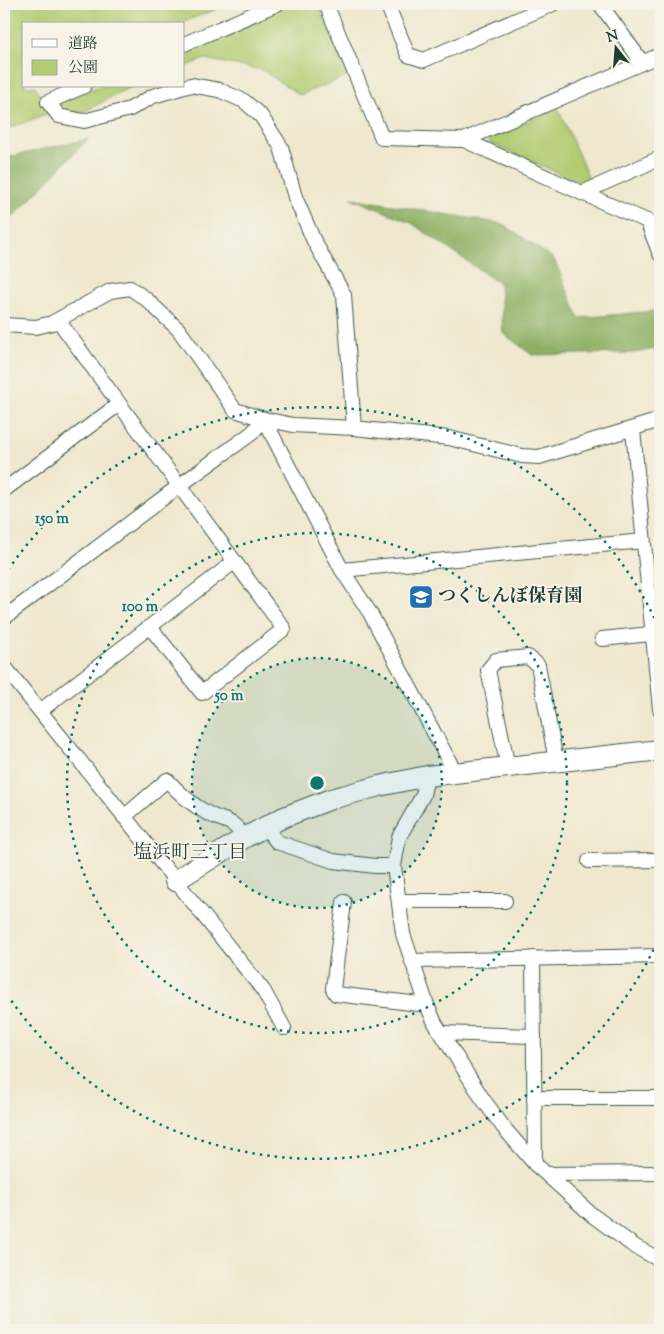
<svg xmlns="http://www.w3.org/2000/svg" width="664" height="1334" viewBox="0 0 664 1334" font-family="'Sorts Mill Goudy','Noto Serif JP',serif">
  <style>
    .green { fill: #b2cc71; stroke: #688452 }
    .forest { fill: #8db063; stroke: #56764c }
    .lines { fill: none; stroke-linecap: round; stroke-linejoin: round }
    .street-casing { stroke: #3e574b; stroke-width: 16 }
    .secondary-casing { stroke: #3e574b; stroke-width: 22 }
    .street { stroke: #fff; stroke-width: 14 }
    .secondary { stroke: #fff; stroke-width: 20 }
    .ring { fill: none; stroke: #0f766e; stroke-width: 2.5; stroke-dasharray: 2.5 5 }
    .labels { text-anchor: middle; dominant-baseline: central; stroke-width: 4; stroke-linejoin: round; paint-order: stroke }
    .poi-label { font-size: 18px; font-weight: bold; fill: #1f3d34; stroke: #f7f3e8; text-anchor: start }
    .neighbourhood-label { font-size: 19px; fill: #1f3d34; stroke: #f7f3e8 }
    .centre { fill: #0f766e; stroke: #f7f3e8; stroke-width: 2.5 }
    .ring-label { font-size: 15px; text-anchor: middle; font-weight: bold; fill: #0f766e; stroke: #f7f3e8; stroke-width: 4; stroke-linejoin: round; paint-order: stroke }
  </style>
  <rect width="100%" height="100%" fill="#f7f3e8"/>
  <filter id="ink" filterUnits="userSpaceOnUse"><feTurbulence type="fractalNoise" baseFrequency=".02" numOctaves="2"/><feDisplacementMap in="SourceGraphic" scale="10" xChannelSelector="R" yChannelSelector="G"/><feConvolveMatrix kernelMatrix="1 2 1 2 8 2 1 2 1" color-interpolation-filters="sRGB"/></filter>
  <filter id="wash" filterUnits="userSpaceOnUse"><feTurbulence type="fractalNoise" baseFrequency=".0096" numOctaves="4" result="noise"/><feDisplacementMap in="SourceGraphic" scale="20" xChannelSelector="R" yChannelSelector="G"/><feGaussianBlur stdDeviation="1.12" result="paint"/><feColorMatrix in="noise" values="0 0 0 0 0 0 0 0 0 0 0 0 0 0 0 0 0 1.4 0 .05"/><feComposite in="paint" operator="in"/></filter>
  <g filter="url(#wash)">
    <rect width="100%" height="100%" fill="#efe8ce"/>
    <g class="green">
      <path d="M 4,4 L 230,4 L 177,24 L 24,24 L 24,86 L 35,86 L 49,113 L 4,130 Z"/>
      <path d="M 291,4 L 318,4 L 348,76 L 300,95 L 262,70 L 205,59 L 184,67 L 184,50 Z"/>
      <path d="M 99,86 L 134,86 L 120,92 L 82,113 L 62,110 L 60,103 Z"/>
      <path d="M 558,108 L 590,181 L 583,184 L 490,143 L 490,138 Z"/>
    </g>
    <g class="forest">
      <path d="M 88,139 L 4,226 L 4,158 Z"/>
      <path d="M 351,198 L 503,224 L 554,259 L 579,318 L 654,311 L 660,308 L 660,348 L 634,353 L 532,355 L 503,333 L 500,284 L 410,222 Z"/>
    </g>
  </g>
  <g filter="url(#ink)">
    <g class="lines">
      <defs>
        <g id="street">
          <path d="M 326,4 L 382,138 L 464,140 L 582,193 L 660,158"/>
          <path d="M 387,4 L 408,55 L 424,60 L 553,4"/>
          <path d="M 600,4 L 642,62"/>
          <path d="M 184,44 L 277,4"/>
          <path d="M 84,86 L 48,102 L 59,116 L 84,121 L 130,109 L 153,96 L 191,85 L 219,90 L 244,101 L 261,116 L 281,147 L 295,197 L 314,241 L 344,295 L 354,428"/>
          <path d="M 464,140 L 660,55"/>
          <path d="M 582,193 L 647,221 L 660,254"/>
          <path d="M 58,320 L 284,629 L 202,693 L 150,627"/>
          <path d="M 4,325 L 36,327 L 52,323 L 110,291 L 130,288 L 146,299 L 179,330 L 235,410 L 264,419 L 293,425 L 354,428 L 449,438 L 522,456 L 539,457 L 660,420"/>
          <path d="M 633,430 L 660,709"/>
          <path d="M 4,490 L 119,404"/>
          <path d="M 342,570 L 643,541"/>
          <path d="M 4,618 L 179,486 L 252,433 L 264,419 L 342,570 L 370,613 L 455,772"/>
          <path d="M 602,639 L 660,633"/>
          <path d="M 4,666 L 263,990 L 284,1028"/>
          <path d="M 40,711 L 234,562"/>
          <path d="M 508,767 L 488,670 L 496,660 L 528,657 L 538,665 L 556,761"/>
          <path d="M 427,776 L 423,795 L 399,837 L 394,866 L 403,934 L 427,1005 L 435,1023 L 482,1098 L 504,1128 L 535,1164 L 592,1215 L 634,1246 L 660,1260"/>
          <path d="M 124,817 L 167,780 C 179,793 192,805 207,813 C 225,823 233,818 244,838"/>
          <path d="M 265,827 L 277,842 L 333,861 L 375,866 L 394,866"/>
          <path d="M 589,861 L 660,860"/>
          <path d="M 399,901 L 505,901"/>
          <path d="M 344,902 L 333,989 L 336,994 L 427,1005"/>
          <path d="M 533,958 L 535,1164"/>
          <path d="M 412,961 L 660,956"/>
          <path d="M 442,1033 L 534,1036"/>
          <path d="M 534,1098 L 660,1098"/>
          <path d="M 547,1174 L 660,1173"/>
        </g>
        <path id="secondary" d="M 175,881 L 244,838 L 284,817 L 331,799 L 379,786 L 427,776 L 660,750"/>
      </defs>
      <use href="#street" class="street-casing"/>
      <use href="#secondary" class="secondary-casing"/>
      <use href="#street" class="street"/>
      <use href="#secondary" class="secondary"/>
    </g>
  </g>
  <circle cx="317" cy="783" r="125" fill="#0f766e" fill-opacity=".12"/>
  <g class="ring">
    <circle cx="317" cy="783" r="125"/>
    <circle cx="317" cy="783" r="250"/>
    <path d="M660 936A375 375 0 0 1 4 990M4 576A375 375 0 0 1 660 630"/>
  </g>
  <defs>
    <symbol id="school-square" viewBox="-11 -11 22 22"><rect x="-9" y="-9" width="18" height="18" rx="4" fill="#1f6fb2" stroke="#f7f3e8"/><path d="M0-5L7-2L0 1L-7-2ZM-4 1L0 2.5L4 1V4Q0 6-4 4Z" fill="#fff"/></symbol>
  </defs>
  <g fill-rule="evenodd">
    <use href="#school-square" x="407" y="583" width="28" height="28"/>
  </g>
  <g class="labels">
    <g class="poi-label">
      <text x="438" y="597">つくしんぼ保育園</text>
    </g>
    <g class="neighbourhood-label">
      <text x="190" y="853">塩浜町三丁目</text>
    </g>
  </g>
  <circle cx="317" cy="783" r="8" class="centre"/>
  <g class="ring-label">
    <text x="52" y="523">150 m</text>
    <text x="140" y="611">100 m</text>
    <text x="229" y="700">50 m</text>
  </g>
  <rect width="664" height="1334" fill="none" stroke="#f7f3e8" stroke-width="20"/>
  <rect x="22" y="22" width="162" height="65" fill="#f7f3e8" stroke="#a1aaa0"/>
  <rect x="32" y="39" width="25" height="8" fill="#ffffff" stroke="#a1aaa0"/>
  <text x="68" y="48" font-size="15" fill="#1f3d34">道路</text>
  <rect x="32" y="60" width="25" height="15" fill="#b2cc71" stroke="#a1aaa0"/>
  <text x="68" y="72" font-size="15" fill="#1f3d34">公園</text>
  <g transform="translate(616 48) rotate(343)" stroke="#f7f3e8" stroke-width="4" paint-order="stroke">
  <path d="M0-4L9 19L0 12L-9 19Z" fill="#1f3d34"/>
  <text y="-8" font-size="14" font-weight="bold" text-anchor="middle" fill="#1f3d34">N</text>
  </g>
</svg>
